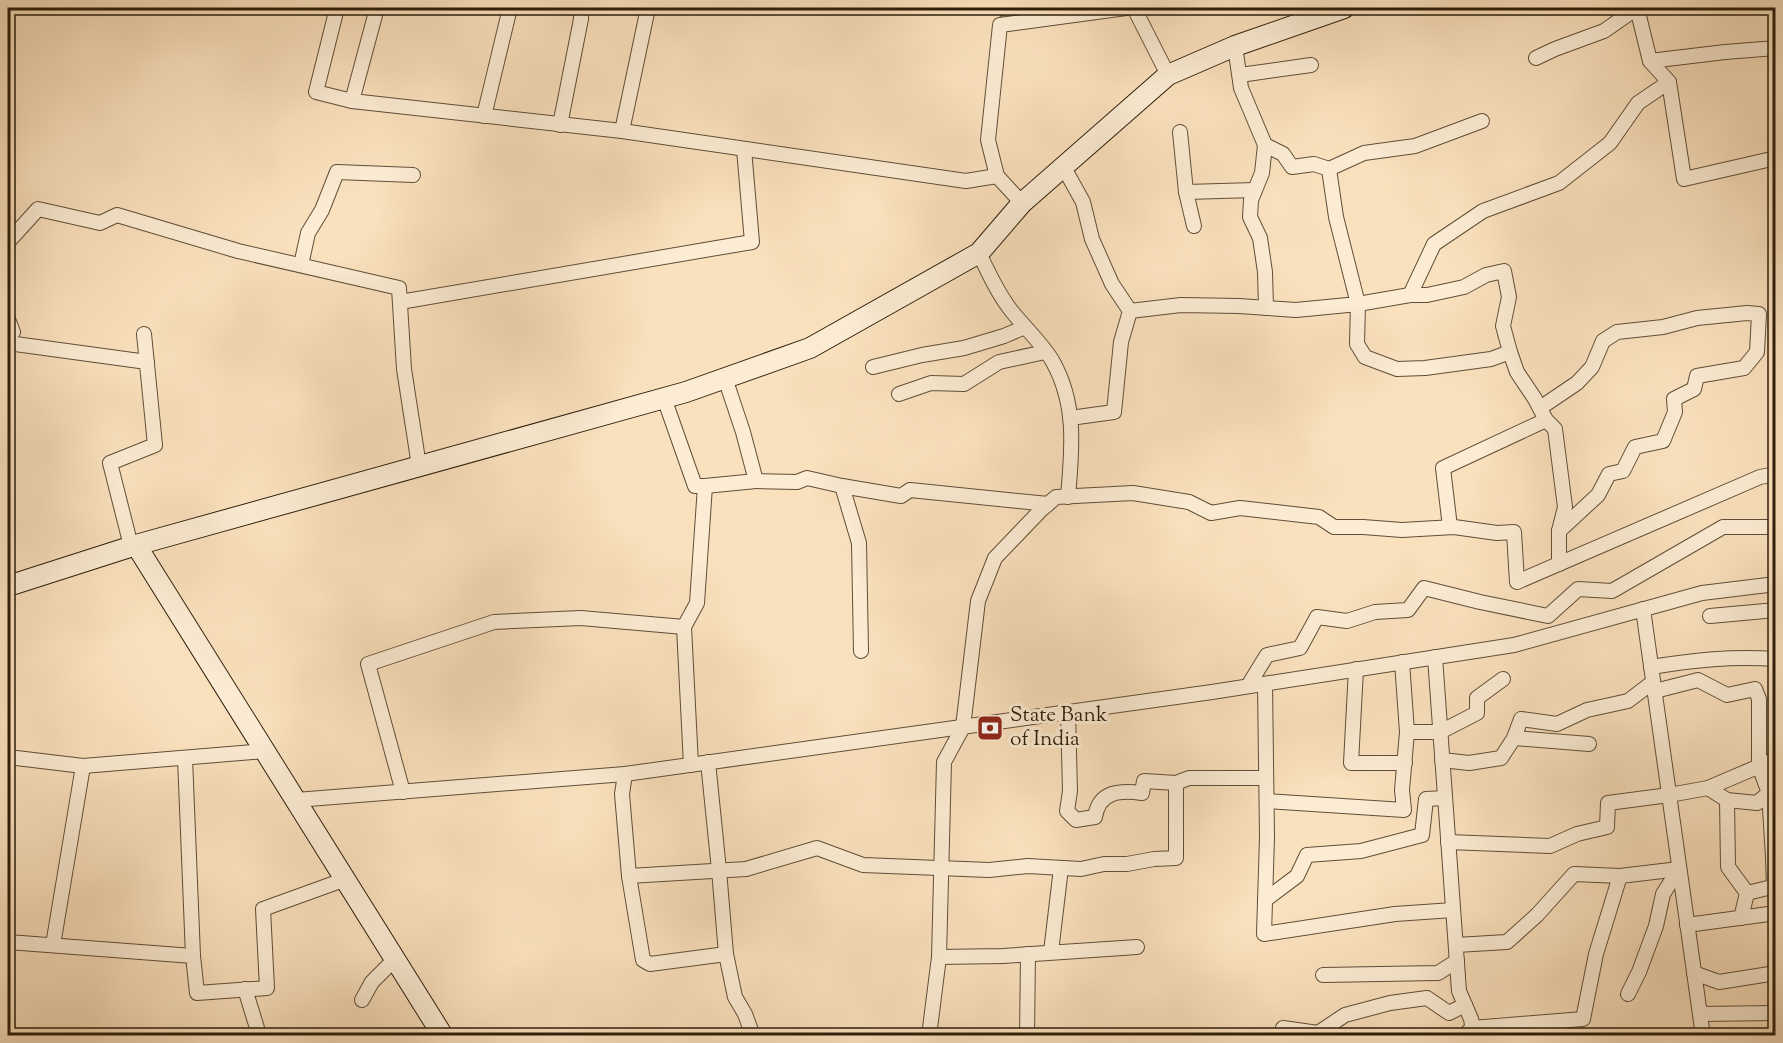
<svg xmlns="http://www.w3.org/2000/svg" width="1783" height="1043" viewBox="0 0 1783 1043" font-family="'Sorts Mill Goudy',serif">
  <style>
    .cemetery { fill: url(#cemetery-stones); stroke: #74704e; stroke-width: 1.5 }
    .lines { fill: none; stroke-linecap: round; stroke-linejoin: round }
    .minor-casing { stroke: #604e38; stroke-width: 16 }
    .secondary-casing { stroke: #2d1d0b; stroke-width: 22 }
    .minor { stroke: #fcecd4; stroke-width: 14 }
    .secondary { stroke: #fcecd4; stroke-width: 20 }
    .labels { text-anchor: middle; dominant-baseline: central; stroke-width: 6; stroke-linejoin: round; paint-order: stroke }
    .poi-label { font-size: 21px; fill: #2d1d0b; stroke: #fcecd4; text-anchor: start }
  </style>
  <defs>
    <pattern id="cemetery-stones" width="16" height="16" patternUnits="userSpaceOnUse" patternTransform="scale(1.5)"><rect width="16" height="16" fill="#bcc392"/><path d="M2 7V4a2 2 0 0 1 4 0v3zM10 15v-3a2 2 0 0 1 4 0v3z" fill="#a2a77d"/></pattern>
  </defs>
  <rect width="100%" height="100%" fill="#fae1bd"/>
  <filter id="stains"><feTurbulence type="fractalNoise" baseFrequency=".00333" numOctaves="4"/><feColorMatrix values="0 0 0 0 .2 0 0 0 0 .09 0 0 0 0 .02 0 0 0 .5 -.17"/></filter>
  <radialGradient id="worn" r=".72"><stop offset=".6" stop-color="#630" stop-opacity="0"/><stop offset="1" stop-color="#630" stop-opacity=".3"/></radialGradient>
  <path class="cemetery" d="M 1002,8 L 1087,8 L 1000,19 Z"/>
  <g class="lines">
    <defs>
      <g id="minor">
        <path d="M 337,8 L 316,92 L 352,101"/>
        <path d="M 377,8 L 352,101 L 622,131 L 966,181 L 997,176"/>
        <path d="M 1134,8 L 1168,75"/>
        <path d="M 1637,8 L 1650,61 L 1669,82 L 1684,179 L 1776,158"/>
        <path d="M 1235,46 L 1241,88 L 1265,145 L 1262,173 L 1251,200 L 1250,217 L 1260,238 L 1265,272 L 1266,308"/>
        <path d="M 1536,58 L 1555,49 L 1604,31 L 1637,8"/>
        <path d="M 1650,61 L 1725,52 L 1776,48"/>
        <path d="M 1240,75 L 1311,65"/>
        <path d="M 484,116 L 510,8"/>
        <path d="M 560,125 L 581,19 L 581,8"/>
        <path d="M 622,131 L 648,8"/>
        <path d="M 1180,132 L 1186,192 L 1255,190"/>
        <path d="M 1063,166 L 1083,202 L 1092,239 L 1112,284 L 1130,311 L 1121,342 L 1114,412 L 1070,418"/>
        <path d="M 1329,169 L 1364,153 L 1415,146 L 1482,121"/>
        <path d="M 1186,192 L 1194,226"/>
        <path d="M 1022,203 L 997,176 L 988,140 L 1000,25 L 1126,8"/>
        <path d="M 8,242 L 38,209 L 100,223 L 117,215 L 238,251 L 399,288 L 404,369 L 419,466"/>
        <path d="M 979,253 C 988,272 997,292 1010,309 C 1022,325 1044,345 1053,362 C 1077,405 1072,450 1068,497"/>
        <path d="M 301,265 L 308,233 L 322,210 L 337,172 L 413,175"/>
        <path d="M 1410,295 L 1434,244 L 1483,211 L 1559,183 L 1610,143 L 1638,103 L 1669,82"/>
        <path d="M 400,302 L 752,242 L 744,149"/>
        <path d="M 1130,311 L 1181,305 L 1239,306 L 1296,310 L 1358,304 L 1410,295 L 1427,295 L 1464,287 L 1486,275 L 1504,271 L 1509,297 L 1503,326 L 1510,352 L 1491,359 L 1425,368 L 1397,369 L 1365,357 L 1357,344 L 1358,304 L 1336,217 L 1329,169 L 1314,164 L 1292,167 L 1283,154 L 1265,145"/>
        <path d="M 8,319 L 13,332 L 8,337"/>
        <path d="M 8,343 L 147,362"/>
        <path d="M 1510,352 L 1517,372 L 1535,399 L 1546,420 L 1555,429 L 1565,507 L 1559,531 L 1559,564"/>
        <path d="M 873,367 L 922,355 L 964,348 L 1004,336 L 1025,327"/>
        <path d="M 899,394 L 931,383 L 964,384 L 999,362 L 1045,352"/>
        <path d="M 664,398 L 695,486 L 705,486 L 697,603 L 684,627 L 691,765"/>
        <path d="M 1540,408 L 1577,383 L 1592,367 L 1603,341 L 1617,332 L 1663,327 L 1697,318 L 1747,313 L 1759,314 L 1757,352 L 1744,368 L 1697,376 L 1694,389 L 1674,399 L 1675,412 L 1663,441 L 1635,447 L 1623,471 L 1609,474 L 1598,495 L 1559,531"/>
        <path d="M 756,481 L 797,482 L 807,478 L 842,486 L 901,496 L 910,490 L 1048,504"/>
        <path d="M 705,486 L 756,481 L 743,432 L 725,378"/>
        <path d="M 842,486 L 859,543 L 861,651"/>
        <path d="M 1450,527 L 1443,468 L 1546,420"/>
        <path d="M 131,546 L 110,463 L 155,445 L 144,334"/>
        <path d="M 1643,609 L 1703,1036"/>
        <path d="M 1710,616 L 1776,610"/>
        <path d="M 1435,657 L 1459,991 L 1471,1019 L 1474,1036"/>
        <path d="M 1402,662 L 1407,732 L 1440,732 L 1477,713 L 1477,698 L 1503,679"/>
        <path d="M 1651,667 C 1695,660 1731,656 1776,659"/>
        <path d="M 1356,669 L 1351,763 L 1405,763"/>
        <path d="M 1265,684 L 1267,837 L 1264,934 L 1395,914 L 1453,910"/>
        <path d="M 1248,686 L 1267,655 L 1300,648 L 1317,617 L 1347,621 L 1375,612 L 1408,610 L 1424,588 L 1480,602 L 1548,616 L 1578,589 L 1612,591 L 1723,527 L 1776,527"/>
        <path d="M 1655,691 L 1698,680 L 1727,695 L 1755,689 L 1759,699 L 1759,766 L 1769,793 L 1757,803 L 1727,800 L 1708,788"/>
        <path d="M 1068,712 L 1070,791 L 1067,811 L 1076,820 L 1095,817 C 1099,791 1120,790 1142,793 L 1144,781 L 1176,783 L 1189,778 L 1266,778"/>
        <path d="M 1514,738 L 1589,744"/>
        <path d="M 8,757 L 83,766 L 265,751"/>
        <path d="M 185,758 L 193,956"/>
        <path d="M 1442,760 L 1469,763 L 1501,758 L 1514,738 L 1521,719 L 1557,724 L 1587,710 L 1628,701 L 1653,682"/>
        <path d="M 625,774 L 622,794 L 629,876 L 643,960 L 650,964 L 726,954 L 719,870 L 708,762"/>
        <path d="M 403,792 L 368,664 L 494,622 L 581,618 L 684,627"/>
        <path d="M 1769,793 L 1773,857"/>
        <path d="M 296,800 L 625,774 L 1212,692 L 1514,645 L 1702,593 L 1776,584"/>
        <path d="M 1727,800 L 1728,867 L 1747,893"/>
        <path d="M 1267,801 L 1404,810 L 1402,790 L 1407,732"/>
        <path d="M 1448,842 L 1550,846 L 1577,834 L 1607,827 L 1608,803 L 1669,795 L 1708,788 L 1776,759"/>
        <path d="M 629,876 L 746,869 L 817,848 L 863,865 L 989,870 L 1028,866 L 1081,869 L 1104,864 L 1127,864 L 1154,859 L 1176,858 L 1176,783"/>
        <path d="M 1774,887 L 1773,857 L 1776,856"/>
        <path d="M 1265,900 L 1297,876 L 1307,855 L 1361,851 L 1422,835 L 1426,799 L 1445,798"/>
        <path d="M 1741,918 L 1747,893 L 1776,886"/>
        <path d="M 1687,925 L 1776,913"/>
        <path d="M 8,942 L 193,956 L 197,993 L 267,988 L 263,909 L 346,879"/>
        <path d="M 53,945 L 83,766"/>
        <path d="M 1456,945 L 1507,942 L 1537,915 L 1574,874 L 1620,876"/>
        <path d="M 1051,952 L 1061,868"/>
        <path d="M 726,954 L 735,997 L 745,1014 L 753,1036"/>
        <path d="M 939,957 L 1003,956 L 1137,947"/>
        <path d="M 1694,973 L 1719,982 L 1776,973"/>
        <path d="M 1323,975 L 1438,973 L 1457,961"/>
        <path d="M 245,989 L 257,1028 L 256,1036"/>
        <path d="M 1628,994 L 1639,972 L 1656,926 L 1663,894 L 1679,869"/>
        <path d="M 362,1000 L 372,982 L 395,959"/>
        <path d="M 1700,1014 L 1776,1013"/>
        <path d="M 1283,1028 L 1318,1033 L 1345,1015 L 1390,1003 L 1427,998 L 1449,1013 L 1465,1005"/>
        <path d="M 1466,1034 L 1472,1028 L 1583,1019 L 1596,954 L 1620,876 L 1679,869"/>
        <path d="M 929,1036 L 939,957 L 944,762 L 963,727 L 978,601 L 995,558 L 1041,510 L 1056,497 L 1133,493 L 1189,502 L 1211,513 L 1240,508 L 1319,517 L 1334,527 L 1363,527 L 1402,530 L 1454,527 L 1497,533 L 1514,532 L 1517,582 L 1760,477 L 1776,474"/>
        <path d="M 1027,1036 L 1028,954"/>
      </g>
      <g id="secondary">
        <path d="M 136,545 L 443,1036"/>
        <path d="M 8,586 L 136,545 L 686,392 L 810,348 L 979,253 L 1022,203 L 1168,75 L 1235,46 L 1344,8"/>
      </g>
    </defs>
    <use href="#minor" class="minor-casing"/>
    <use href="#secondary" class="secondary-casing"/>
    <use href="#minor" class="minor"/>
    <use href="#secondary" class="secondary"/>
  </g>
  <defs>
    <symbol id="bank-square" viewBox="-11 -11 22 22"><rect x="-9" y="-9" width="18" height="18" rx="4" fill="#8f2418" stroke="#fcecd4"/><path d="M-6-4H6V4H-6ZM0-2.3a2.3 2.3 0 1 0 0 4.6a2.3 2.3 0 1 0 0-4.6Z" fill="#fff"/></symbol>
  </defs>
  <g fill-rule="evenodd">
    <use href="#bank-square" x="975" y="713" width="30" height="30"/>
  </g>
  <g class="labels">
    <g class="poi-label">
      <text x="1010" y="716">State Bank<tspan x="1010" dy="24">of India</tspan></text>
    </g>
  </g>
  <rect width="1783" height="1043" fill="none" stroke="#fae1bd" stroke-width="30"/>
  <rect x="9" y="9" width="1765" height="1025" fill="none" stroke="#2d1d0b" stroke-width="3"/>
  <rect x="15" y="15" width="1753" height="1013" fill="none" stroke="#2d1d0b" stroke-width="1.5"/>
  <rect width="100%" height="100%" filter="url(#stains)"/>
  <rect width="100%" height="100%" fill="url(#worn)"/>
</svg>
